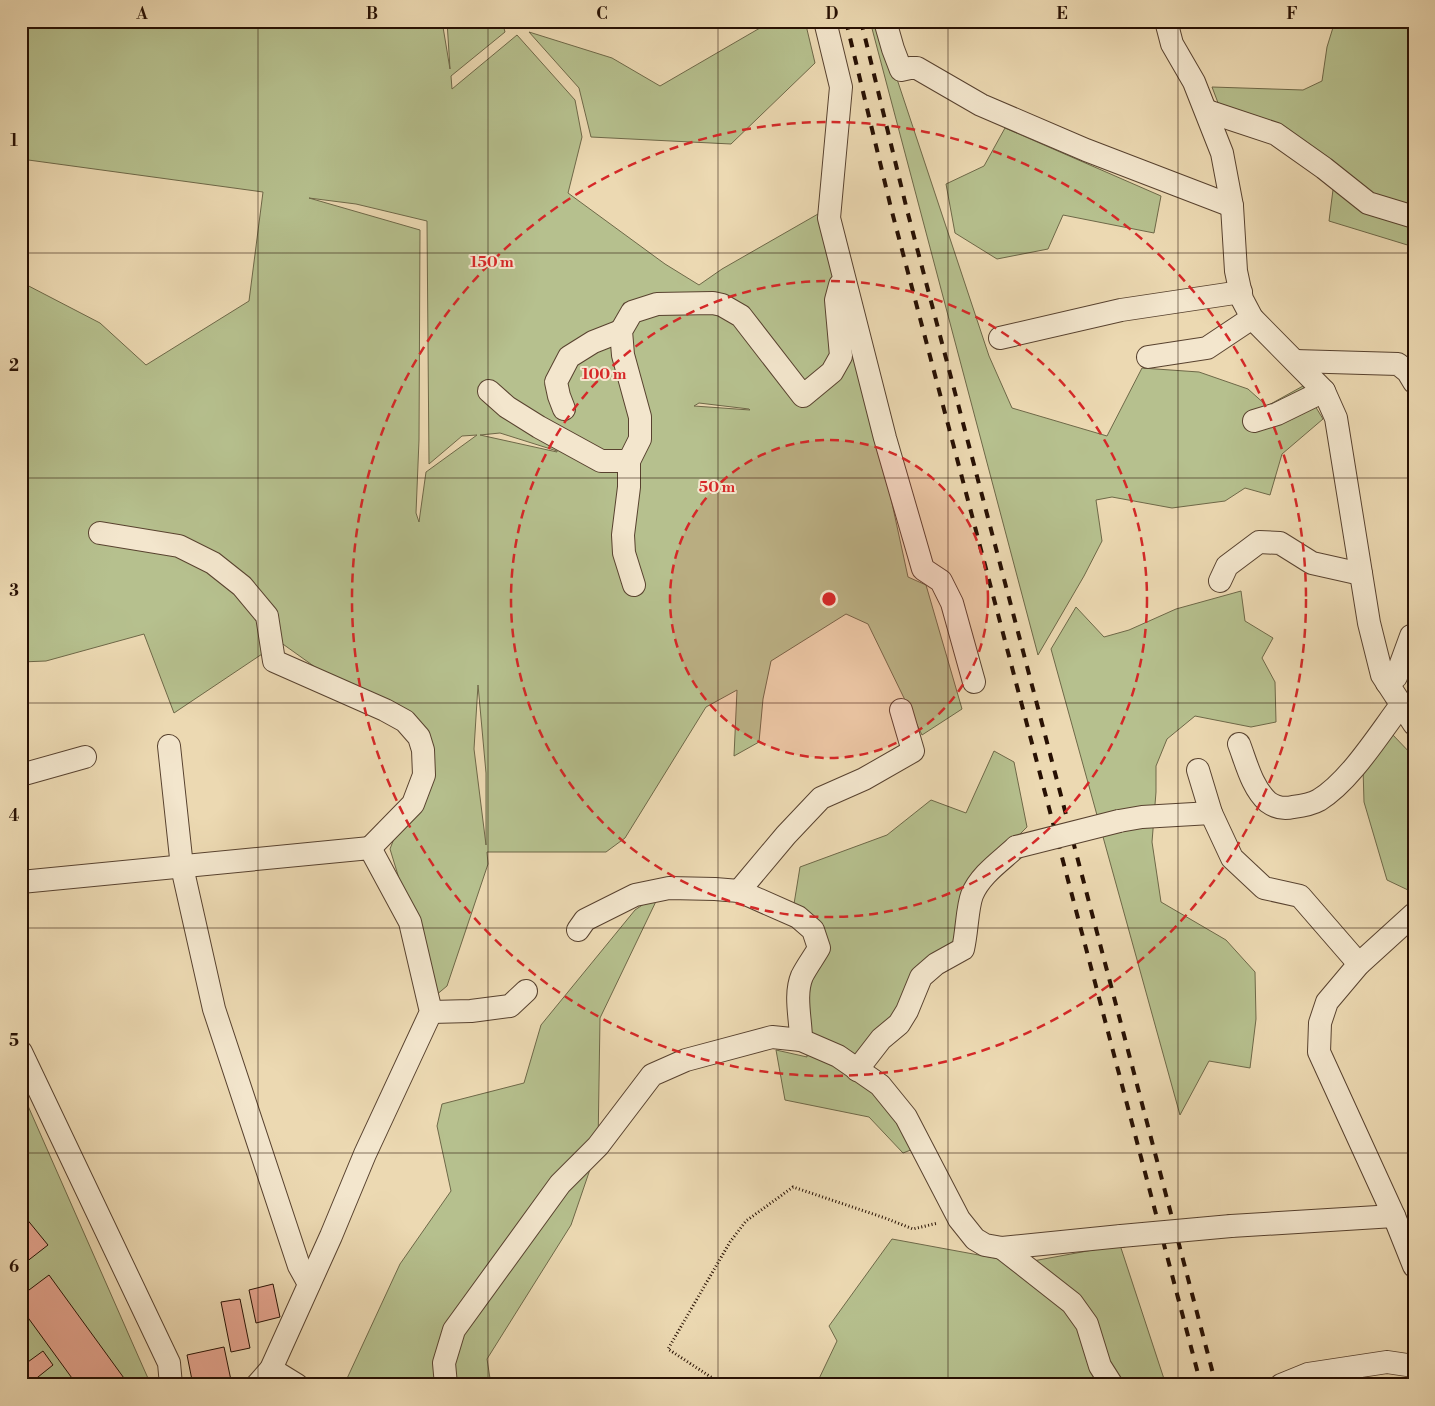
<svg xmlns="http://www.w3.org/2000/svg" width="1435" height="1406" viewBox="0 0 1435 1406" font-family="'Libre Bodoni',serif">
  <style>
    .green { fill: #b6c08e; stroke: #6e6848; fill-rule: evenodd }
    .building { fill: #e7a691; stroke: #271003 }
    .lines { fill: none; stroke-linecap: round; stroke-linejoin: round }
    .minor-casing { stroke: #58422f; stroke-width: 24 }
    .path { stroke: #271003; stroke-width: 3; stroke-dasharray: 1 2.5; stroke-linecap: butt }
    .minor { stroke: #f3e6cd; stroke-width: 22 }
    .rail { stroke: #271003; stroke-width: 4; stroke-dasharray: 9 9; stroke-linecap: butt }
    .minor-bridge-casing { stroke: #58422f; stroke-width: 24; stroke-linecap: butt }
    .minor-bridge { stroke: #f3e6cd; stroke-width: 22 }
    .grid { fill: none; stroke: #271003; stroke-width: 1; stroke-opacity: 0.55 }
    .ring { fill: none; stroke: #d62828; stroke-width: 2.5; stroke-dasharray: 9 6 }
    .centre { fill: #d62828; stroke: #f3e6cd; stroke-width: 2.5 }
    .ring-label { font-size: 15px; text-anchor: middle; font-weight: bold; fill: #d62828; stroke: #f3e6cd; stroke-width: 4; stroke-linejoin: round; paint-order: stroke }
    .neatline { fill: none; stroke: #271003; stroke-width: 2 }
    .grid-label { font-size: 16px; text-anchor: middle; font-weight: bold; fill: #271003 }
  </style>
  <rect width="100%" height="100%" fill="#ecd9b2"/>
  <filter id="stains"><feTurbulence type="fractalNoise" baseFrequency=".004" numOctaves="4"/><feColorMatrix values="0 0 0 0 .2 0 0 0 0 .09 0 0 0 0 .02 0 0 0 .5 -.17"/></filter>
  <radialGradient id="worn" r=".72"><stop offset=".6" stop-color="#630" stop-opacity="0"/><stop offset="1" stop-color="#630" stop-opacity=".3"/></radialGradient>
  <g class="green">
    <path d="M 21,21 L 442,21 L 450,69 L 447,21 L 502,21 L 505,32 L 451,76 L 452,89 L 517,35 L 575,100 L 582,137 L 568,193 L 665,264 L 699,285 L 722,269 L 818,214 L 853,337 L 877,434 L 908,577 L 926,585 L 962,709 L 922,735 L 868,624 L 846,614 L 771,661 L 763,699 L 759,742 L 734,756 L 737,690 L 706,707 L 625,838 L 606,852 L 487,852 L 488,864 L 447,986 L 435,996 L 390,849 L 419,773 L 413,737 L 280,642 L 174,713 L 144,634 L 46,661 L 21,662 L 21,282 L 100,323 L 146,365 L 249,301 L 263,192 L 21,159 ZM 309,198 L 356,204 L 427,221 L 429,464 L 462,436 L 477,435 L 426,472 L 419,522 L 416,513 L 419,440 L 420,230 ZM 699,403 L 749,409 L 750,410 L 694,406 ZM 500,433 L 557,451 L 557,452 L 480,435 ZM 478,685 L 486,773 L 486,845 L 474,749 Z"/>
    <path d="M 772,21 L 805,21 L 815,63 L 731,144 L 591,137 L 579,88 L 529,32 L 612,58 L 660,86 Z"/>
    <path d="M 870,21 L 880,21 L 890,58 L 989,356 L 1012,408 L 1107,436 L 1142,368 L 1199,372 L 1248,389 L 1267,406 L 1303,386 L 1323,419 L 1282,454 L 1270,495 L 1245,488 L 1225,501 L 1172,508 L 1112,497 L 1096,500 L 1102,541 L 1084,576 L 1038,655 Z"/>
    <path d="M 1335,21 L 1414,21 L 1414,205 L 1373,201 L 1414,209 L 1414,247 L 1329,221 L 1334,182 L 1220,108 L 1212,87 L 1303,90 L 1322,81 L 1327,47 Z"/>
    <path d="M 1005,128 L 1161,196 L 1154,233 L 1063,215 L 1048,249 L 997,259 L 955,233 L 946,184 L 984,166 Z"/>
    <path d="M 1241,591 L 1245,621 L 1273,638 L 1262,658 L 1275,682 L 1276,722 L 1251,727 L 1195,716 L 1167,739 L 1156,766 L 1156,792 L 1152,842 L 1161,902 L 1226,940 L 1255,972 L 1256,1019 L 1250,1068 L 1209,1061 L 1180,1115 L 1051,649 L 1076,607 L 1104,637 L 1129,630 L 1176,609 Z"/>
    <path d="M 1392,734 L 1414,757 L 1414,888 L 1408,890 L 1387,880 L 1364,802 L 1363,768 Z"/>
    <path d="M 994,751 L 1014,762 L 1027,827 L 1009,845 L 954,942 L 900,1011 L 846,1068 L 900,1119 L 916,1148 L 903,1153 L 869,1117 L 785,1100 L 776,1050 L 807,1057 L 808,1013 L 806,979 L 826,940 L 794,904 L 800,867 L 887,835 L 931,800 L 966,813 Z"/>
    <path d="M 660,893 L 600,1018 L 598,1146 L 571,1225 L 487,1359 L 491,1385 L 344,1385 L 400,1264 L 451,1191 L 437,1126 L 442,1104 L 524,1083 L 541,1025 L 635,910 Z"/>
    <path d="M 21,1090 L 139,1358 L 151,1385 L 21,1385 Z"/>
    <path d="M 892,1239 L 1022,1263 L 1120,1245 L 1166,1385 L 816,1385 L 837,1341 L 829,1326 Z"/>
  </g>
  <g class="building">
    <path d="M 21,1212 L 48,1245 L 21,1266 Z"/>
    <path d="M 49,1275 L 129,1385 L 77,1385 L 21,1308 L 21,1296 Z"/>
    <path d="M 273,1284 L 280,1317 L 256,1323 L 249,1290 Z"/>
    <path d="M 240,1299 L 250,1348 L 231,1352 L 221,1302 Z"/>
    <path d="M 224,1347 L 232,1385 L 193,1385 L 187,1355 Z"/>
    <path d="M 43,1351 L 53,1365 L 28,1385 L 21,1385 L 21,1367 Z"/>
    <path d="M 47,1379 L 51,1385 L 39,1385 Z"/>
  </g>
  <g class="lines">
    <defs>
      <g id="minor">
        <path d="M 825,21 L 841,87 L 829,218 L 885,438 L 923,569 L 941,581 L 952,603 L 974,682"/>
        <path d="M 885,21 L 893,49 L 901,70 L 910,68 L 917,68 L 981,105 L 1086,150 L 1232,206"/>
        <path d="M 1166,21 L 1172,44 L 1194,82 L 1222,153 L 1232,206 L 1236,271 L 1242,299 L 1252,318 L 1324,391 L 1336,418 L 1369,623 L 1382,675 L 1414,724"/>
        <path d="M 1207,111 L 1276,134 L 1324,168 L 1368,203 L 1414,217"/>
        <path d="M 1000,338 L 1121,310 L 1241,292"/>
        <path d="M 1148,357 L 1207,348 L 1252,318"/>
        <path d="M 1295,361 L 1398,364 L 1408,372 L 1414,382"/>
        <path d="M 489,391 L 507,407 L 539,427 L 601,461 L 629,461"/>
        <path d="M 564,409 L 559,396 L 556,382 L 569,357 L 593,342 L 621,331"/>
        <path d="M 1254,421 L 1277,414 L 1324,391"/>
        <path d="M 100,533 L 179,546 L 213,563 L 242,586 L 267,616 L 274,661 L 385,710 L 405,721 L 419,737 L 423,750 L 424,775 L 413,804 L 370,848"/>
        <path d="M 1220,581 L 1227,566 L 1259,542 L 1280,543 L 1312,563 L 1361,574"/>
        <path d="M 634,585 L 624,553 L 623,535 L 629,487 L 629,461 L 640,439 L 640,417 L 623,355 L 621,331 L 632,312 L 657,304 L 713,303 L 722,305 L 741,316 L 803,396 L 832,372 L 841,356 L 836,300 L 840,285"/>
        <path d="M 1387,683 L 1396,677 L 1411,636"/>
        <path d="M 1239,744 C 1246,762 1252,788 1268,802 C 1276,808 1284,809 1293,807 C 1301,806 1312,804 1319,800 C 1350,781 1379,734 1401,705"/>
        <path d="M 169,746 L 182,867 L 214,1009 L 299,1266 L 309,1284"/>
        <path d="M 1198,770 L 1211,813 L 1232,858 L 1264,888 L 1300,896 L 1359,964"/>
        <path d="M 21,775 L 85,757"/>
        <path d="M 1119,821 L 1142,817 L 1211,813"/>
        <path d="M 21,882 L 370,848 L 410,922 L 431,1012 L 365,1154 L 331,1236 L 271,1369 L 257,1385"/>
        <path d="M 739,891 L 786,835 L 821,798 L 864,779 L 913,751 L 901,710"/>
        <path d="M 1414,914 L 1359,964 L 1327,1002 L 1320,1023 L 1319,1052 L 1394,1216 L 1414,1266"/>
        <path d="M 578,930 L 585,920 L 635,895 L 669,888 L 715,889 L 739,891 L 798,917 L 813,930 L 819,948 C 814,957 807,966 802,976 C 794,995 801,1020 801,1040"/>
        <path d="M 431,1012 L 471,1011 L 510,1006 L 526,991"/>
        <path d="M 21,1052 L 169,1363 L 171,1385"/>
        <path d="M 857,1070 L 881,1039 L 899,1024 L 907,1011 L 921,977 L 936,964 L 963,949 C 967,933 967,908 972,895 C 980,875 1001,861 1016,847"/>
        <path d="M 1231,1226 L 1394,1216"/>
        <path d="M 1002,1248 L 1072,1303 L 1087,1324 L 1100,1366 L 1112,1385"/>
        <path d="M 271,1369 L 297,1385"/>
        <path d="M 446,1385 L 444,1363 L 454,1330 L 560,1184 L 598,1146 L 652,1075 L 686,1060 L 772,1037 L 801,1040 L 838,1056 L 880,1085 L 906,1117 L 959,1219 L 975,1239 L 985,1245 L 1002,1248 L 1121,1236"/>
        <path d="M 1281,1385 L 1308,1374 L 1387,1362 L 1414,1366"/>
      </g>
    </defs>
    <use href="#minor" class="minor-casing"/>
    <path class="path" d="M 723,1385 L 668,1349 L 730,1242 L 746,1221 L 793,1187 L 885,1218 L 913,1229 L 938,1223"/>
    <use href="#minor" class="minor"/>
    <g class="rail">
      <path d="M 846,21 L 891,208 L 1201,1385"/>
      <path d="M 861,21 L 907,210 L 1216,1385"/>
    </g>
    <defs>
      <g id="minor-bridge">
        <path d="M 1016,847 L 1119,821"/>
        <path d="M 1121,1236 L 1231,1226"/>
      </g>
    </defs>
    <use href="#minor-bridge" class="minor-bridge-casing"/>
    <use href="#minor-bridge" class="minor-bridge"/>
  </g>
  <path class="grid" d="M 258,21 L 258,1385M 488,21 L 488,1385M 718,21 L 718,1385M 948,21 L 948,1385M 1178,21 L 1178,1385M 21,253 L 1414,253M 21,478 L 1414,478M 21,703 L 1414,703M 21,928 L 1414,928M 21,1153 L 1414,1153"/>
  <circle cx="829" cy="599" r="159" fill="#d62828" fill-opacity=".12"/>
  <g class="ring">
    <circle cx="829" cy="599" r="159"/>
    <circle cx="829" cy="599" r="318"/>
    <circle cx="829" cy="599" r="477"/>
  </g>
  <circle cx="829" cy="599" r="8" class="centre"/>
  <g class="ring-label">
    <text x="492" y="267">150 m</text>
    <text x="604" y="379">100 m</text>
    <text x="717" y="492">50 m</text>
  </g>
  <rect width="1435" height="1406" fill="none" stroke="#ecd9b2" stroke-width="55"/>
  <rect x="28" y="28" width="1380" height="1350" class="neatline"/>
  <g class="grid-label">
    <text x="142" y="19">A</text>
    <text x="372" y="19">B</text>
    <text x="602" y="19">C</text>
    <text x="832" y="19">D</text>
    <text x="1062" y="19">E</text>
    <text x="1292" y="19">F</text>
    <text x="14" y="146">1</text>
    <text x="14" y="371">2</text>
    <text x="14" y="596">3</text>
    <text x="14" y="821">4</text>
    <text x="14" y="1046">5</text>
    <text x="14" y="1272">6</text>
  </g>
  <rect width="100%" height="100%" filter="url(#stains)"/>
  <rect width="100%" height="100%" fill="url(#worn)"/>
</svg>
